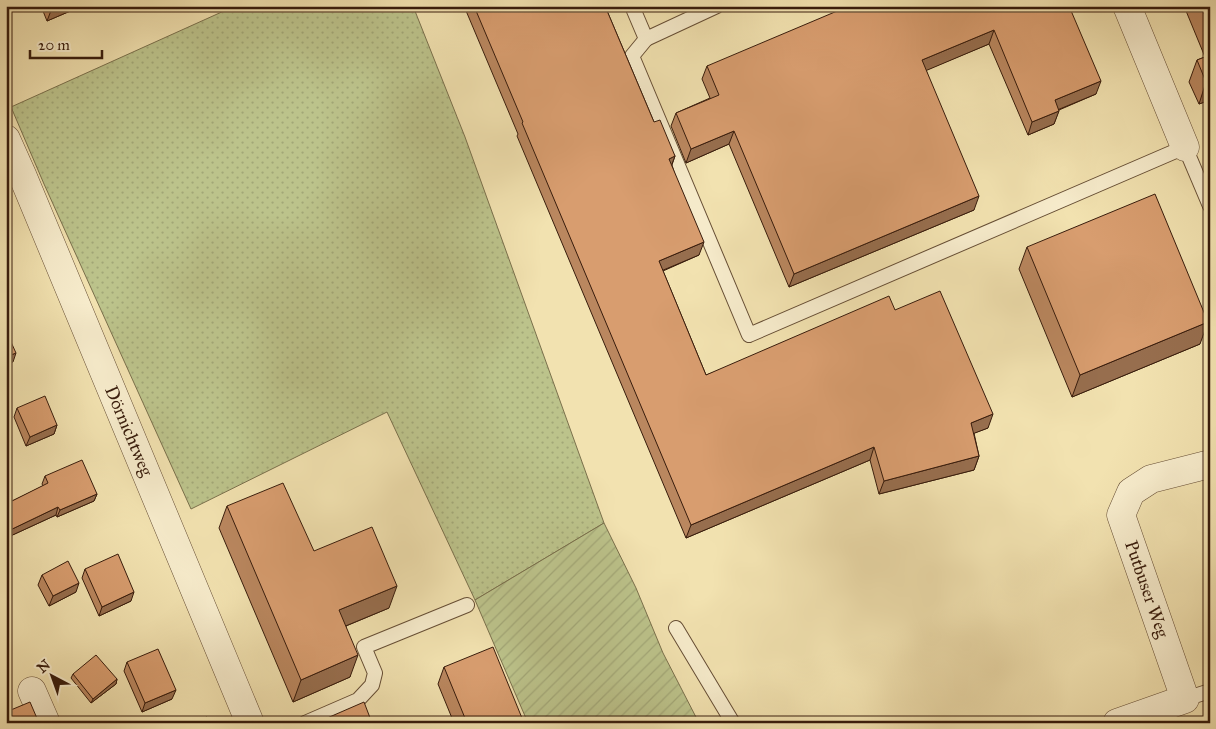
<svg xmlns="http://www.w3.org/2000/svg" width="1216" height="729" viewBox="0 0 1216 729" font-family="'IM FELL Great Primer',serif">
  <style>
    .grass { fill: url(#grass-dots); stroke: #7a704c }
    .garden { fill: url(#garden-furrows); stroke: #7a704c }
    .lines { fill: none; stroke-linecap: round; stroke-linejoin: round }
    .lane-casing { stroke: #664e35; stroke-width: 16 }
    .street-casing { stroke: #664e35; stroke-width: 29 }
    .lane { stroke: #f7eccc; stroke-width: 14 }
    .street { stroke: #f7eccc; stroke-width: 28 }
    .wall { fill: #ba875f; stroke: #381c0c }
    .shaded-wall { fill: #976e4e; stroke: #381c0c }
    .building { fill: #d89d6f; stroke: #381c0c }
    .labels { text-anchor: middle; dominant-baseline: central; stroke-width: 4.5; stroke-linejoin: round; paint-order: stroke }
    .street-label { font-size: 18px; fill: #381c0c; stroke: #f7eccc }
  </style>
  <defs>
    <pattern id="grass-dots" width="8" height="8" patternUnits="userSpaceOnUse" patternTransform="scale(1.25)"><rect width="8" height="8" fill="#bcc38b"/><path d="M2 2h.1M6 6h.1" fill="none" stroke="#a2a777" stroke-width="1.8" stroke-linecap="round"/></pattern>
    <pattern id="garden-furrows" width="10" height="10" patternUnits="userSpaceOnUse" patternTransform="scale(1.25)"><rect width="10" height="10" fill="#bcc38b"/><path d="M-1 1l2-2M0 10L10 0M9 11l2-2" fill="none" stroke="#a2a777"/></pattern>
  </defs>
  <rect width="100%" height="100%" fill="#f2e2b0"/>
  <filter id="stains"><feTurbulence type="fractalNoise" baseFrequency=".004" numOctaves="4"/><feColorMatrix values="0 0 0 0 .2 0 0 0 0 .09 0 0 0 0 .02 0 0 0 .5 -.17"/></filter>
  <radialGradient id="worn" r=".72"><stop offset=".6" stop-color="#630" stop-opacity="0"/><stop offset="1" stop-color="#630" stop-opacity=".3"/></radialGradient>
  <path class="grass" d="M 235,6 L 413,6 L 465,137 L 604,523 L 475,600 L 387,412 L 191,509 L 44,184 L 11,107 Z"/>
  <path class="garden" d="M 604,523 L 636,588 L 663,653 L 699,723 L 528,723 L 475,600 Z"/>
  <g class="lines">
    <defs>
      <g id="lane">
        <path d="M 632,6 L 646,39 L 632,56 L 749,335 L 1185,147 L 1210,206"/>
        <path d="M 646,39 L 717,6"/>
        <path d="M 676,628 L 733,723"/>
        <path d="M 1185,699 L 1210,691"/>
        <path d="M 305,723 L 358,700 L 372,685 L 375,673 L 364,647 L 467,605"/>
      </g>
      <g id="street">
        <path d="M 1127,6 L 1185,147"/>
        <path d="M 6,139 L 23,177 L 250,723"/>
        <path d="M 32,691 L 46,723"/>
        <path d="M 1117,723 L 1185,699 L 1121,515 L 1131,492 L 1151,479 L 1210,464"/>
      </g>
    </defs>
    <use href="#lane" class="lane-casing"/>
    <use href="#street" class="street-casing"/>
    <use href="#lane" class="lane"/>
    <use href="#street" class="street"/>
  </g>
  <g class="wall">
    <path d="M 41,6 L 82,6 L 47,21 Z"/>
    <path d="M 464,6 L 605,6 L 654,122 L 675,156 L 672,165 L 699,255 L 663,271 L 706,375 L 895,310 L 988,428 L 974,433 L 979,456 L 974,470 L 879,494 L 870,460 L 686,538 L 517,136 L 518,134 Z"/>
    <path d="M 1069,6 L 1096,94 L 1059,110 L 1054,124 L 1028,135 L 989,44 L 926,70 L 974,210 L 789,287 L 729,144 L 686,163 L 671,126 L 676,113 L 710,98 L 702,79 L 707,66 Z"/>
    <path d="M 1184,6 L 1210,6 L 1210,100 L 1199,104 L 1189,82 L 1197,60 L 1205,57 Z"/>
    <path d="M 1027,247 L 1200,344 L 1072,397 L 1019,269 Z"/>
    <path d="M 17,408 L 57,425 L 54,434 L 26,446 L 14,417 Z"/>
    <path d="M 45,476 L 97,494 L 94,501 L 57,517 L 56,515 L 6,538 L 6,504 L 43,486 L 42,484 Z"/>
    <path d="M 227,506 L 314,551 L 389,608 L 346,626 L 350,677 L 293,702 L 219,528 Z"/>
    <path d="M 85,569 L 131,601 L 99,616 L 82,578 Z"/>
    <path d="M 42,575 L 76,592 L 49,606 L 38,585 Z"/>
    <path d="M 127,662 L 172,699 L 142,712 L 124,671 Z"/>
    <path d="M 444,667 L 524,723 L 454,723 L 438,684 Z"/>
    <path d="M 73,674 L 117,679 L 116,684 L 91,703 L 71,678 Z"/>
  </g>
  <g class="shaded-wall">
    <path d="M 56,6 L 82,6 L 47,21 L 52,8 Z"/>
    <path d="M 994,30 L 989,44 L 918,74 L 922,60 Z"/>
    <path d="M 1101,81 L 1096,94 L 1050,113 L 1055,100 Z"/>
    <path d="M 1210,81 L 1210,100 L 1199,104 L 1206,82 Z"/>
    <path d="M 1059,111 L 1054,124 L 1028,135 L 1032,122 Z"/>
    <path d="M 734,131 L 729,144 L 686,163 L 691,149 Z"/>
    <path d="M 675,156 L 670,169 L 669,159 Z"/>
    <path d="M 979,196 L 974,210 L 789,287 L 794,274 Z"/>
    <path d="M 704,242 L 699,255 L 654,274 L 659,261 Z"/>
    <path d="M 1208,322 L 1200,344 L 1072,397 L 1080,375 Z"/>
    <path d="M 16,353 L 13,362 L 6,364 L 6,357 Z"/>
    <path d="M 993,414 L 988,428 L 967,436 L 971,423 Z"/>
    <path d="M 57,425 L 54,434 L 26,446 L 30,437 Z"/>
    <path d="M 874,447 L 870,460 L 686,538 L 691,525 Z"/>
    <path d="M 979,456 L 974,470 L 879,494 L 884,481 Z"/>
    <path d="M 97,494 L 94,501 L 57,517 L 60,510 Z"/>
    <path d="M 58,507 L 56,515 L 6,538 L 6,532 Z"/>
    <path d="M 79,583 L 76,592 L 49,606 L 53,596 Z"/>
    <path d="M 397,586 L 389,608 L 331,632 L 339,610 Z"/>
    <path d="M 134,592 L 131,601 L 99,616 L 102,607 Z"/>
    <path d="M 358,655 L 350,677 L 293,702 L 301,680 Z"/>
    <path d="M 117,679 L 116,684 L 91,703 L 93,699 Z"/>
    <path d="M 176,690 L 172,699 L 142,712 L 145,703 Z"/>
  </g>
  <g class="building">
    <path d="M 474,6 L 605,6 L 654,122 L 660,120 L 675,156 L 669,159 L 704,242 L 659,261 L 706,375 L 889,296 L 895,310 L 940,291 L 993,414 L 971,423 L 979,456 L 884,481 L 874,447 L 691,525 L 522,123 L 523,122 Z"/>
    <path d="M 849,6 L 1069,6 L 1101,81 L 1055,100 L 1059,111 L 1032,122 L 994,30 L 922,60 L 979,196 L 794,274 L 734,131 L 691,149 L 676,113 L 719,95 L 707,66 Z"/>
    <path d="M 1201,6 L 1210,6 L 1210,28 Z"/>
    <path d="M 1210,55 L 1210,81 L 1206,82 L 1197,60 Z"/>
    <path d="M 1155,194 L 1208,322 L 1080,375 L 1027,247 Z"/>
    <path d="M 6,331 L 16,353 L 6,357 Z"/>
    <path d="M 45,396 L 57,425 L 30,437 L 17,408 Z"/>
    <path d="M 82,460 L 97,494 L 60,510 L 58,507 L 6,532 L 6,504 L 48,483 L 45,476 Z"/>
    <path d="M 283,483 L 314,551 L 372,527 L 397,586 L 339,610 L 358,655 L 301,680 L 227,506 Z"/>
    <path d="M 118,554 L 134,592 L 102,607 L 85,569 Z"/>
    <path d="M 68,561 L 79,583 L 53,596 L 42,575 Z"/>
    <path d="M 493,647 L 524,723 L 467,723 L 444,667 Z"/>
    <path d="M 158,649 L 176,690 L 145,703 L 127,662 Z"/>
    <path d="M 96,655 L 117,679 L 93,699 L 73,674 Z"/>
    <path d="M 30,702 L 39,723 L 6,723 L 6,712 Z"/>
    <path d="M 364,702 L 372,723 L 318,723 L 318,722 Z"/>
    <path d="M 207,717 L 209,723 L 188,723 Z"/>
  </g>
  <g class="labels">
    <g class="street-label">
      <text transform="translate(129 431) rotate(67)">Dörnichtweg</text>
      <text transform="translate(1147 589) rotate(71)">Putbuser Weg</text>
    </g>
  </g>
  <rect width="1216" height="729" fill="none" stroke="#f2e2b0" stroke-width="25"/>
  <rect x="8" y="8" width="1201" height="714" fill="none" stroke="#381c0c" stroke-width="2.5"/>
  <rect x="12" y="12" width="1191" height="704" fill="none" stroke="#381c0c"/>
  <g transform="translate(52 676) rotate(319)" stroke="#f7eccc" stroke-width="4" paint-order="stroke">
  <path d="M0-4L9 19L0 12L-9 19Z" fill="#381c0c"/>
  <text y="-8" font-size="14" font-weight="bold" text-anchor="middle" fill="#381c0c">N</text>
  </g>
  <path d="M30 50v8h72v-8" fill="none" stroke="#381c0c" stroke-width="2.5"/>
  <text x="38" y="50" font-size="15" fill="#381c0c" stroke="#f7eccc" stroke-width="4" paint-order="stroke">20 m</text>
  <rect width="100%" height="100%" filter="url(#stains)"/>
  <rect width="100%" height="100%" fill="url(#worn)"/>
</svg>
